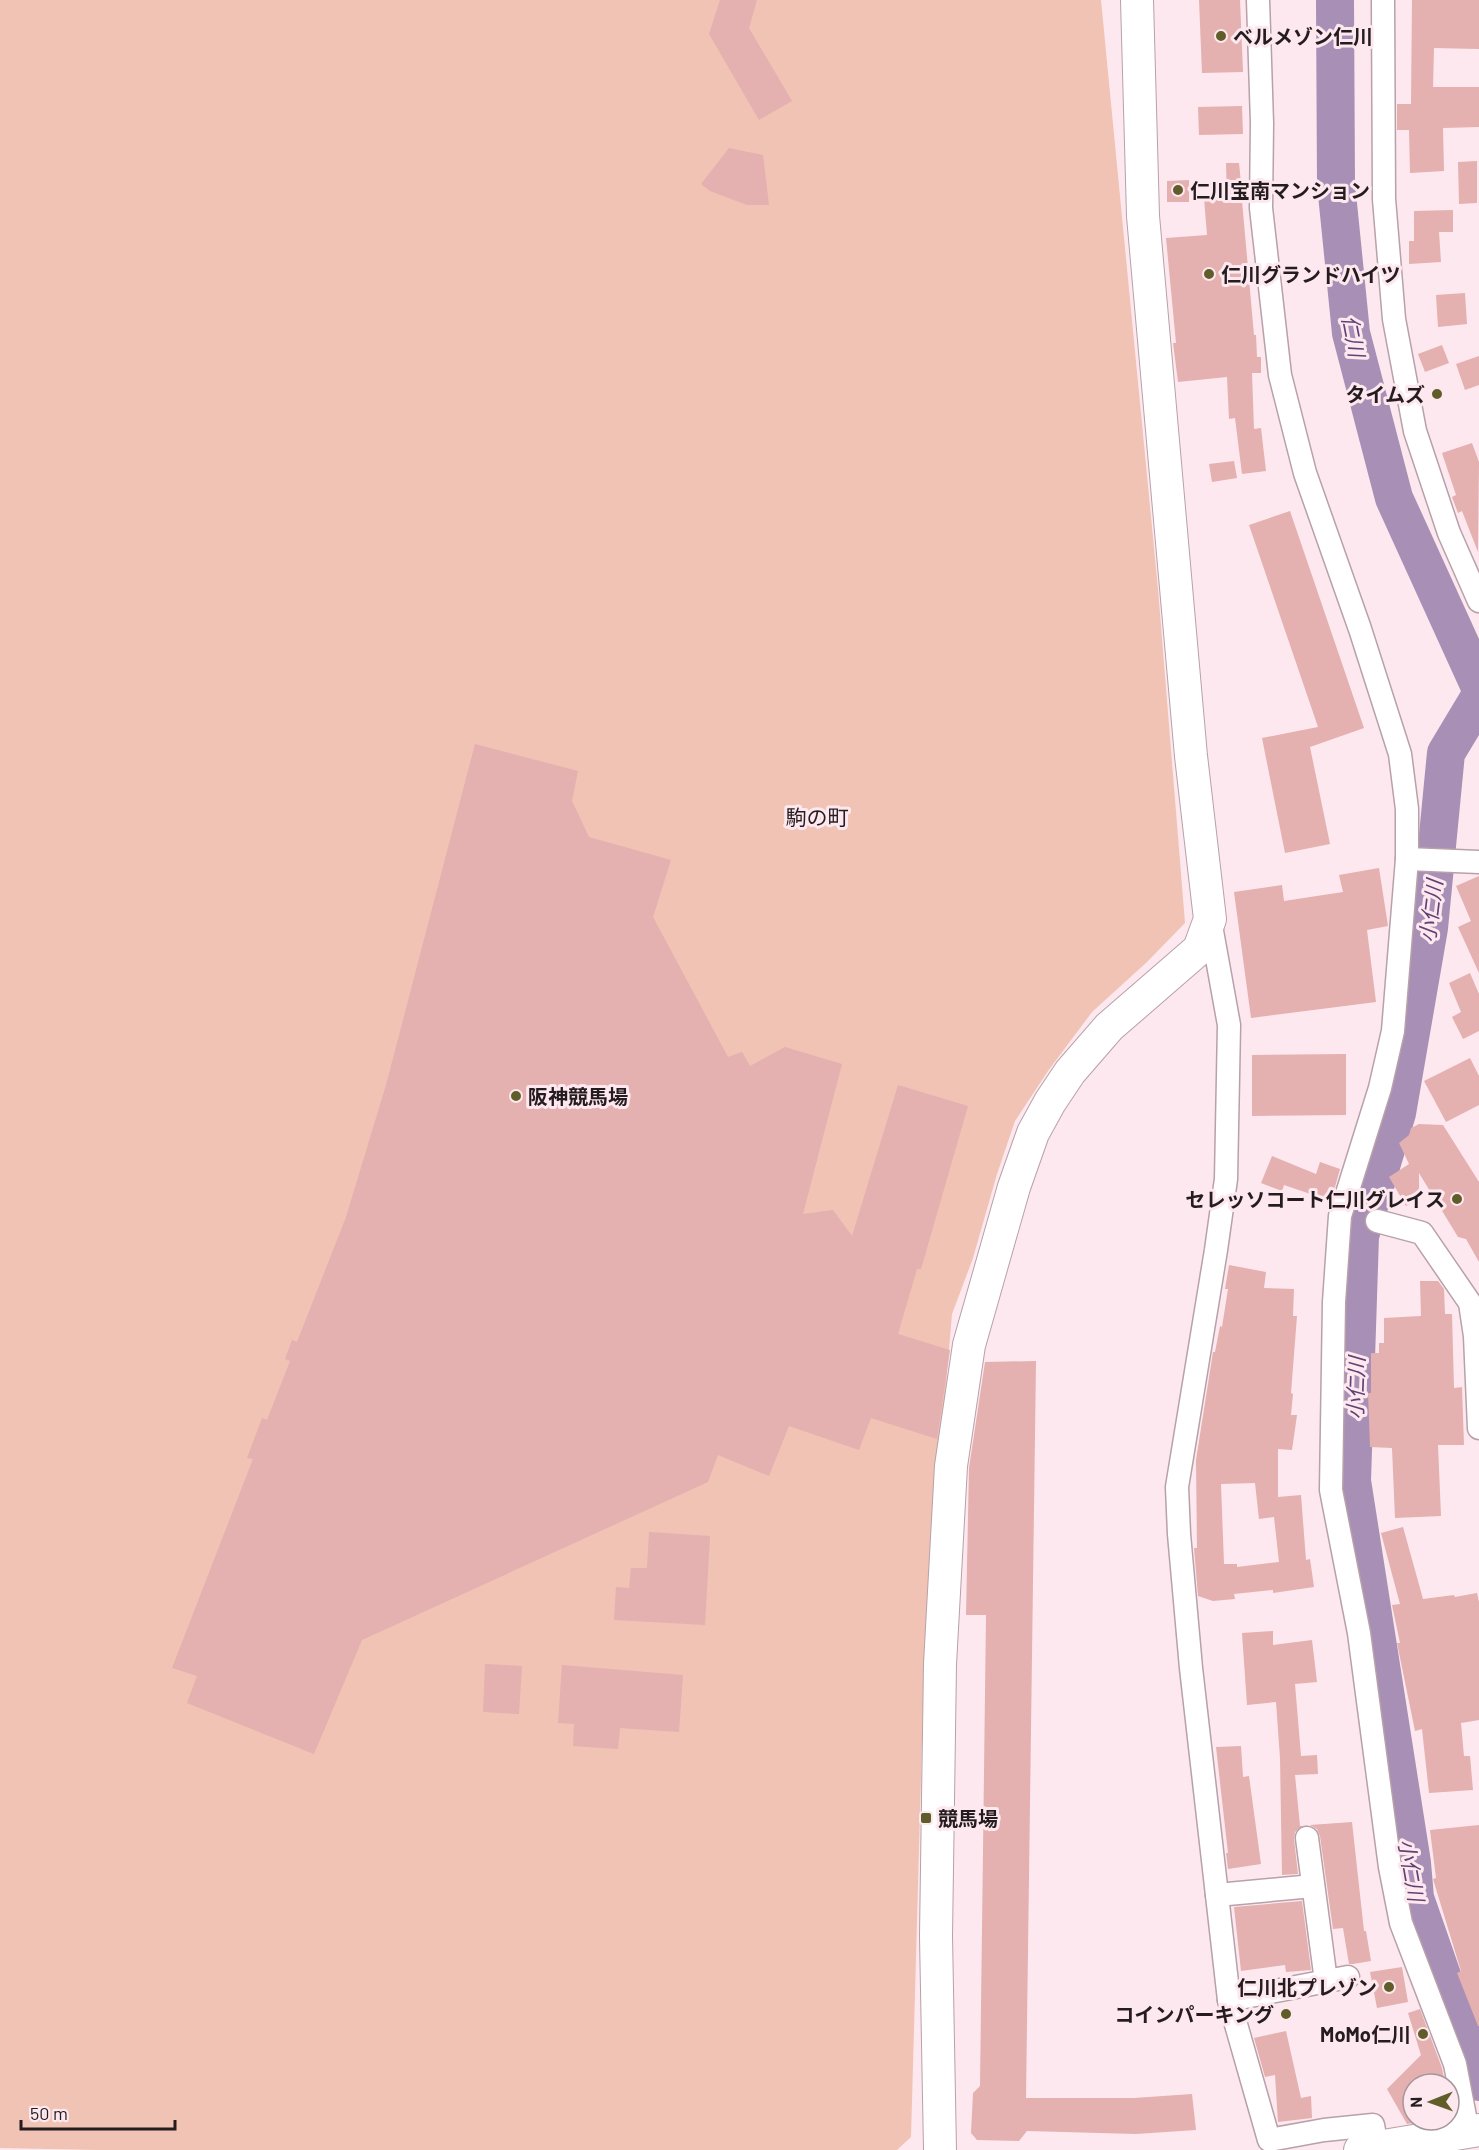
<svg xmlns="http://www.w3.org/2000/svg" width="1479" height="2150" viewBox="0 0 1479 2150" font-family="Barlow,'Noto Sans JP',sans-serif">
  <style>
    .green { fill: #f0c3b4 }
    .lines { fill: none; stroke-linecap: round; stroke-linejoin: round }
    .river { stroke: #a78fb5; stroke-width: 38 }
    .building { fill: #e4b0b0; fill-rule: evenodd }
    .street-casing { stroke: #b8a1a9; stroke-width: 25 }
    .secondary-casing { stroke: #b8a1a9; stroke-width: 34 }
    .street { stroke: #fff; stroke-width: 22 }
    .secondary { stroke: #fff; stroke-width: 32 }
    .poi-dot { fill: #615d2a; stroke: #fce8ee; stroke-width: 2 }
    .labels { text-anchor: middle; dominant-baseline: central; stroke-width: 6; stroke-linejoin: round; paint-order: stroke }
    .poi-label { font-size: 20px; font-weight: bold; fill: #251c1f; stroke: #fce8ee; text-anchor: start }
    .water-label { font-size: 21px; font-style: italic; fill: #614074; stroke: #fce8ee }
    .neighbourhood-label { font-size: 21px; fill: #251c1f; stroke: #fce8ee }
  </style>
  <rect width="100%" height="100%" fill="#fce8ee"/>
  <path class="green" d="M 0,0 L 1101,0 L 1158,589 L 1185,923 L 1147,962 L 1092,1012 L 1048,1071 L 1015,1121 L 997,1174 L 973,1258 L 952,1314 L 925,1633 L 911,2137 L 897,2150 L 98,2150 L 0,2148 Z"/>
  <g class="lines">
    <g class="river">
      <path d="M 1335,0 L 1336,184 L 1351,333 L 1394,498 L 1479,685"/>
      <path d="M 1479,698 L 1446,753 L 1429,928 L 1397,1113 L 1360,1236 L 1352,1481 L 1412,1863 L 1415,1898 L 1479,2082"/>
    </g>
  </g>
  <g class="building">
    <path d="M 720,0 L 757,0 L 749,28 L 792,101 L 759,120 L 709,34 Z"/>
    <path d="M 1199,0 L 1240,0 L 1243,72 L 1202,73 Z"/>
    <path d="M 1412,0 L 1479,0 L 1479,49 L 1434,48 L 1433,87 L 1479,87 L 1479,127 L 1443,128 L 1444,171 L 1410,173 L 1409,130 L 1397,130 L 1397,104 L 1411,104 Z"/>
    <path d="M 1242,106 L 1243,134 L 1199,135 L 1198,107 Z"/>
    <path d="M 729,148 L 763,155 L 769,205 L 747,205 L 710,191 L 701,184 Z"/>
    <path d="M 1477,161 L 1477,203 L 1459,204 L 1458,162 Z"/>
    <path d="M 1226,163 L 1239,163 L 1241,183 L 1248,183 L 1248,201 L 1242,201 L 1254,335 L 1256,335 L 1257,357 L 1261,357 L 1261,373 L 1252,373 L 1254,429 L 1261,428 L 1266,471 L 1242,474 L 1235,418 L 1229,419 L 1227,377 L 1178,382 L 1173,343 L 1176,343 L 1166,238 L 1207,235 L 1204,198 L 1227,198 Z"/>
    <path d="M 1189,180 L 1189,202 L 1167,202 L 1167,181 Z"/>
    <path d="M 1453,210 L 1453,232 L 1439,232 L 1441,262 L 1409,264 L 1409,241 L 1414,241 L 1414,211 Z"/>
    <path d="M 1465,293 L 1467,324 L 1438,327 L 1436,295 Z"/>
    <path d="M 1442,345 L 1449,363 L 1425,372 L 1418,354 Z"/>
    <path d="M 1479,356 L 1479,385 L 1465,390 L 1456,364 Z"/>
    <path d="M 1472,443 L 1479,462 L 1478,552 L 1462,511 L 1458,513 L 1452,497 L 1456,495 L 1442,453 Z"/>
    <path d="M 1234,461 L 1237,478 L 1212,482 L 1209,464 Z"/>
    <path d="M 1290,511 L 1364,728 L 1310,747 L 1330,844 L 1285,853 L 1262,738 L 1318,727 L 1249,525 Z"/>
    <path d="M 475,744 L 578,771 L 572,801 L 589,837 L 671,860 L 653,917 L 728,1057 L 742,1052 L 750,1066 L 785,1047 L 842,1064 L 803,1214 L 833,1210 L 852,1236 L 898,1085 L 968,1106 L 921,1269 L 917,1269 L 898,1334 L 950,1350 L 937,1439 L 871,1418 L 859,1450 L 789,1426 L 769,1476 L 718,1455 L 708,1482 L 362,1640 L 314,1754 L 187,1703 L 197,1676 L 172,1668 L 253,1459 L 247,1458 L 262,1418 L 267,1420 L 290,1361 L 285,1359 L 292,1340 L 297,1342 L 346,1217 L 386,1085 Z"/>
    <path d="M 1379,868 L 1388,926 L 1367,930 L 1376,1002 L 1251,1018 L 1234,892 L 1282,885 L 1284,901 L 1343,892 L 1339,875 Z"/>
    <path d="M 1479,876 L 1479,973 L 1458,927 L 1471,921 L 1456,886 Z"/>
    <path d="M 1470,973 L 1479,994 L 1479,1031 L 1463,1039 L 1452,1017 L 1461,1012 L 1449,983 Z"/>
    <path d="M 1346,1054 L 1346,1115 L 1252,1116 L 1252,1055 Z"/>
    <path d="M 1470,1058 L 1479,1076 L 1479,1105 L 1446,1122 L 1424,1081 Z"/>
    <path d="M 1419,1124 L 1443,1125 L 1479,1182 L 1479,1262 L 1466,1239 L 1458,1237 L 1419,1173 L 1419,1198 L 1406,1206 L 1389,1177 L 1409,1164 L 1399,1143 L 1409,1135 L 1411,1128 Z"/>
    <path d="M 1272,1156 L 1316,1174 L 1320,1162 L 1340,1169 L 1331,1201 L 1284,1185 L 1282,1191 L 1261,1183 Z"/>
    <path d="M 1229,1265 L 1266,1272 L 1264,1288 L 1294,1289 L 1293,1316 L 1297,1316 L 1291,1393 L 1293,1394 L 1291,1415 L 1297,1415 L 1292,1450 L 1278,1449 L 1278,1497 L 1301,1495 L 1306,1560 L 1310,1559 L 1314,1587 L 1273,1593 L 1273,1590 L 1234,1594 L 1235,1599 L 1213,1601 L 1198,1596 L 1194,1548 L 1197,1548 L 1196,1460 L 1213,1352 L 1215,1352 L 1220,1326 L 1222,1327 L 1228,1289 L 1225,1289 ZM 1255,1483 L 1259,1519 L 1274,1517 L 1279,1562 L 1237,1567 L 1237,1564 L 1224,1564 L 1221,1484 Z"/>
    <path d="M 1420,1281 L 1438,1281 L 1444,1289 L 1445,1314 L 1452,1314 L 1454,1388 L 1462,1387 L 1464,1445 L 1438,1445 L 1441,1516 L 1395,1518 L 1392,1448 L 1370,1447 L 1368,1393 L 1371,1393 L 1371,1353 L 1379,1353 L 1379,1343 L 1384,1343 L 1384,1318 L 1421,1316 Z"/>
    <path d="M 1036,1361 L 1026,2098 L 1134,2098 L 1192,2094 L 1196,2130 L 1136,2134 L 1027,2131 L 1019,2141 L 977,2140 L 971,2133 L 973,2093 L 980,2086 L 986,1615 L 966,1615 L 969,1468 L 985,1362 Z"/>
    <path d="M 1403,1527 L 1423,1599 L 1454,1595 L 1455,1597 L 1477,1593 L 1479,1602 L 1479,1720 L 1461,1723 L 1464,1756 L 1470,1756 L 1473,1790 L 1429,1793 L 1422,1729 L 1415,1731 L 1397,1643 L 1400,1643 L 1392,1605 L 1400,1604 L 1381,1533 Z"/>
    <path d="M 649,1532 L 710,1536 L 705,1625 L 614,1620 L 616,1587 L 629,1588 L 631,1568 L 647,1568 Z"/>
    <path d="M 1273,1631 L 1273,1645 L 1312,1640 L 1317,1682 L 1295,1684 L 1301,1756 L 1317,1755 L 1318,1774 L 1295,1775 L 1300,1826 L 1303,1826 L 1295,1832 L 1294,1839 L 1298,1874 L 1282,1875 L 1280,1758 L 1276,1702 L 1247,1705 L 1242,1633 Z"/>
    <path d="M 485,1664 L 522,1666 L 519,1714 L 483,1712 Z"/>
    <path d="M 562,1665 L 683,1675 L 679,1732 L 620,1728 L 618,1749 L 573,1746 L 574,1724 L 558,1723 Z"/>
    <path d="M 1241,1746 L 1243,1777 L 1249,1776 L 1261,1864 L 1228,1869 L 1226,1853 L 1228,1853 L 1216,1747 Z"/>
    <path d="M 1352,1822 L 1364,1931 L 1366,1931 L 1371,1961 L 1353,1964 L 1349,1964 L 1343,1928 L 1333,1929 L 1320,1836 L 1317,1829 L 1310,1825 Z"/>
    <path d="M 1479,1825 L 1479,2026 L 1478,2026 L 1457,1973 L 1461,1971 L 1433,1879 L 1436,1878 L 1430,1830 Z"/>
    <path d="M 1302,1901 L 1311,1970 L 1286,1972 L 1285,1965 L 1241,1971 L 1234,1907 Z"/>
    <path d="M 1402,1967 L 1408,2002 L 1377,2008 L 1370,1972 Z"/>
    <path d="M 1420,2009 L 1442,2068 L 1445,2084 L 1413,2084 L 1413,2123 L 1407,2124 L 1387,2089 L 1421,2055 L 1408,2013 Z"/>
    <path d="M 1286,2031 L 1301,2098 L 1311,2096 L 1312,2118 L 1278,2122 L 1275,2075 L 1265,2077 L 1254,2038 Z"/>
  </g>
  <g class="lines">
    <defs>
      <g id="street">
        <path d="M 1258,0 L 1262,123 L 1261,208 L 1280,375 L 1305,473 L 1360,629 L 1400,754 L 1407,809 L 1407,859 L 1393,1031 L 1380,1088 L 1340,1216 L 1334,1302 L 1331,1490 L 1359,1633 L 1390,1867 L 1401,1923 L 1455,2064 L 1468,2132"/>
        <path d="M 1383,0 L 1384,199 L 1394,319 L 1415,431 L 1449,533 L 1479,601"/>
        <path d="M 1407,859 L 1479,862"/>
        <path d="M 1210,920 L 1229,1025 L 1226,1179 L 1216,1250 L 1177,1487 L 1179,1534 L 1191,1668 L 1229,2000 L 1269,2140 L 1324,2130 L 1373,2125 L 1377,2147"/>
        <path d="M 1377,1221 L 1422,1233 L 1470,1303 L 1475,1336 L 1479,1428"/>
        <path d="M 1307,1838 L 1326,1981"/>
        <path d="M 1217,1895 L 1313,1886"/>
        <path d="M 1229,2000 L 1348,1977"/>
      </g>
      <g id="secondary">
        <path d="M 940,2150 L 936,1936 L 940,1664 L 951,1466 L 969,1345 L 1014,1187 L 1033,1133 L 1050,1102 L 1070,1072 L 1109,1027 L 1199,949 L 1210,919 L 1191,756 L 1143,216 L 1137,0"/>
        <path d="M 1360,2150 L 1479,2130"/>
      </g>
    </defs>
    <use href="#street" class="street-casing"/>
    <use href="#secondary" class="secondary-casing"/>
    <use href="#street" class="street"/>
    <use href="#secondary" class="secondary"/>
  </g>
  <g class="poi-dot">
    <circle cx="1221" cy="36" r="6"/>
    <circle cx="1178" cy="190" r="6"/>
    <circle cx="1209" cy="274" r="6"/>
    <circle cx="1437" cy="394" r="6"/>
    <circle cx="516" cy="1096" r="6"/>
    <circle cx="1457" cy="1199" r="6"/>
    <rect x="920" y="1812" width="12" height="12" rx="3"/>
    <circle cx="1389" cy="1987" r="6"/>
    <circle cx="1286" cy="2014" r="6"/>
    <circle cx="1423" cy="2034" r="6"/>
  </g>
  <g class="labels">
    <g class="poi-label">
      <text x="1233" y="36">ベルメゾン仁川</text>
      <text x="1190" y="190">仁川宝南マンション</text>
      <text x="1221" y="274">仁川グランドハイツ</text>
      <text x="1425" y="394" text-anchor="end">タイムズ</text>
      <text x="528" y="1096">阪神競馬場</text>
      <text x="1445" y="1199" text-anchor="end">セレッソコート仁川グレイス</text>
      <text x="938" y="1818">競馬場</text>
      <text x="1377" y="1987" text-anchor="end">仁川北プレゾン</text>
      <text x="1274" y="2014" text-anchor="end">コインパーキング</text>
      <text x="1411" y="2034" text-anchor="end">MoMo仁川</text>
    </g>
    <g class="water-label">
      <text transform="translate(1354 336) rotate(79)">仁川</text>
      <text transform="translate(1430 911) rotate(-83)">小仁川</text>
      <text transform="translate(1355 1388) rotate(-88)">小仁川</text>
      <text transform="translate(1412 1870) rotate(80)">小仁川</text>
    </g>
    <g class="neighbourhood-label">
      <text x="817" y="816">駒の町</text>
    </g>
  </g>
  <g transform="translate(1431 2102) rotate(269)"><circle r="28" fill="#fce8ee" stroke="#a6969b" stroke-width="1.5"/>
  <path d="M0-4.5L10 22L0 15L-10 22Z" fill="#615d2a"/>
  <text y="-9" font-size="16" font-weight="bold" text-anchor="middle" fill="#251c1f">N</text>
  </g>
  <path d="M21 2120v9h154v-9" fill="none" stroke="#251c1f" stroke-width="3"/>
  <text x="30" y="2120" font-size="18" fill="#251c1f" stroke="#fce8ee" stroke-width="4.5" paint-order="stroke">50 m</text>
</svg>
